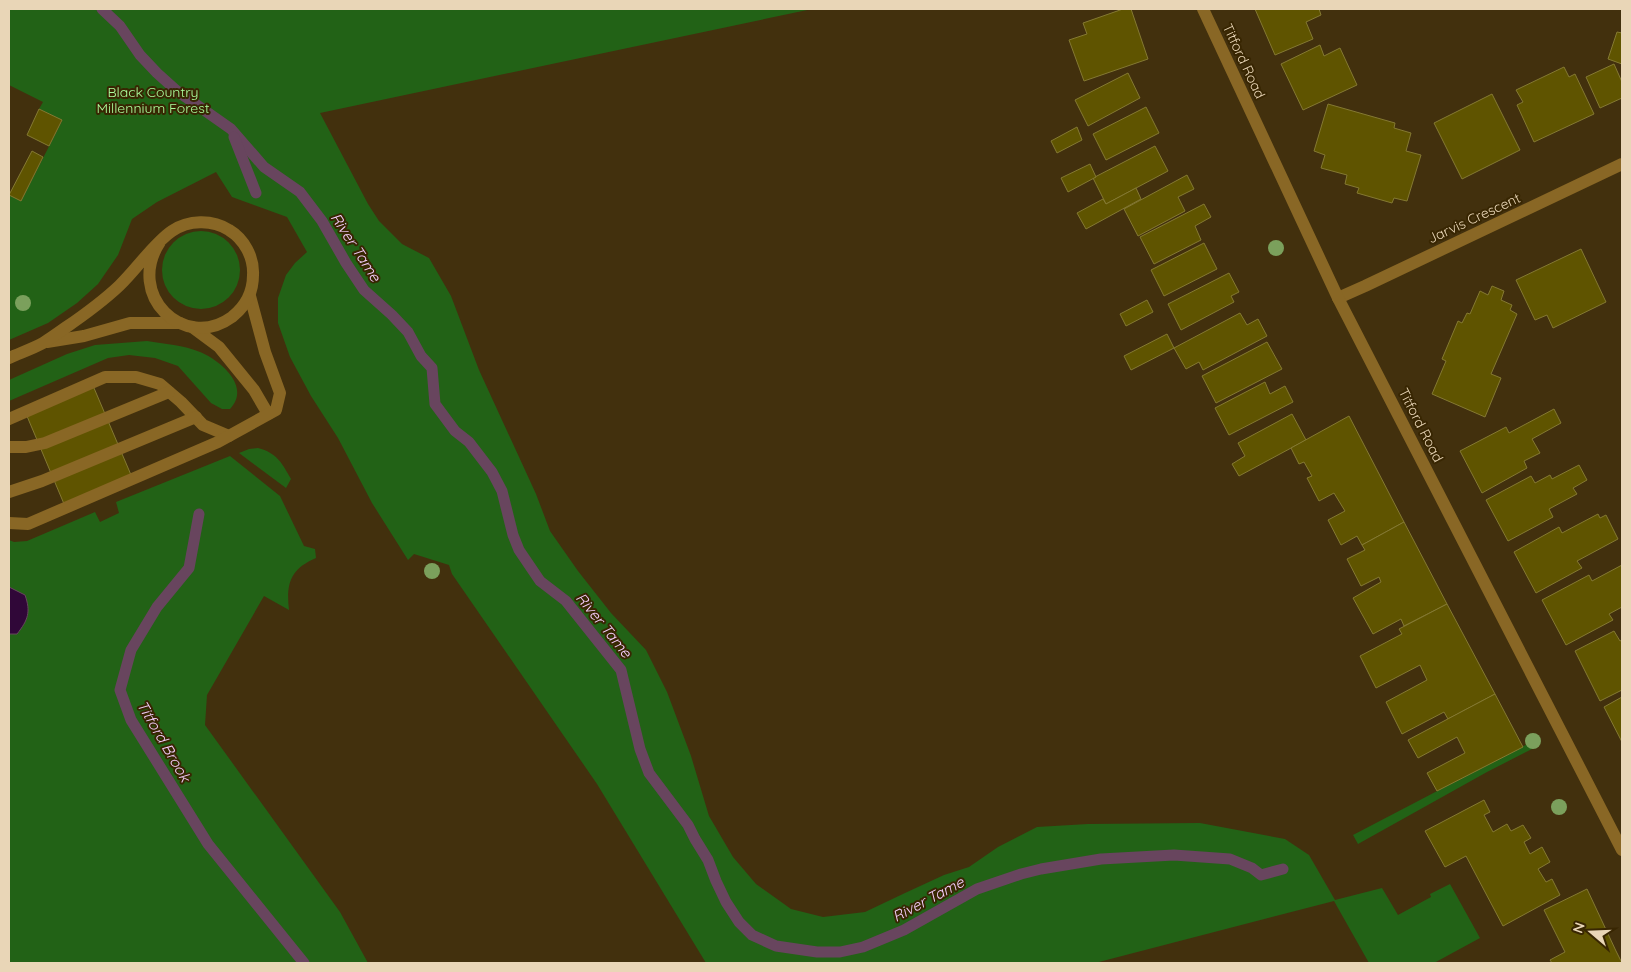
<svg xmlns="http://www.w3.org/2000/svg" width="1631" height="972" viewBox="0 0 1631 972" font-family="Quicksand,sans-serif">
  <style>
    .green { fill: #226216 }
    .water { fill: #300738; stroke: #68455e }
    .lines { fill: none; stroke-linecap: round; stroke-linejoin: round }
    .stream { stroke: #68455e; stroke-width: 11 }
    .building { fill: #5f5400; stroke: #847932 }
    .service { stroke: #896725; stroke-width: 12 }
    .minor { stroke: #896725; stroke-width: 12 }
    .tertiary { stroke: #896725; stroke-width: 12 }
    .tree { fill: #7ba05c }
    .labels { text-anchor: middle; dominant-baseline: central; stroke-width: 4; stroke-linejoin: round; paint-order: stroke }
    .street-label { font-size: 14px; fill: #e9d6b7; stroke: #382602 }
    .park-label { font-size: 14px; fill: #aafc9c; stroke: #382602 }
    .water-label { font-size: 15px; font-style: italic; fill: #f6cffe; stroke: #382602 }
  </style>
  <rect width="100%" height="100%" fill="#42300d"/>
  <g class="green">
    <path d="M 9,9 L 812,9 L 320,113 L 368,204 L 379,221 L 402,244 L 429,258 L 451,296 L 479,370 L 536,494 L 550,531 L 578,571 L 611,613 L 646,650 L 667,692 L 691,756 L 709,816 L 733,857 L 756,884 L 791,909 L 823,917 L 865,912 L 905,893 L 944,875 L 969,867 L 998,847 L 1037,827 L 1088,824 L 1200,823 L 1285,839 L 1309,855 L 1335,900 L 1382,888 L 1398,915 L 1431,897 L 1430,894 L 1450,884 L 1480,938 L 1434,963 L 1369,963 L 1334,901 L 1095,963 L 706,963 L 597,784 L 452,574 L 449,565 L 414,554 L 408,560 L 372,503 L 338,438 L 311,396 L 290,357 L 278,323 L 278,298 L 286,275 L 295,263 L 307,252 L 287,217 L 232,197 L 216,172 L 157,202 L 132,219 L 118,255 L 98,284 L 77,303 L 48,323 L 9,340 L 9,195 L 21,201 L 62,121 L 39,109 L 43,102 L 9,85 Z"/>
    <circle cx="201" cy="270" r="39"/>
    <path d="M 147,341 C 164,344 184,345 200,352 C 220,360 252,387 230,409 L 222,409 L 211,403 L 178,366 L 155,358 L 129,355 L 108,358 L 9,401 L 9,380 L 67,354 L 95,345 Z"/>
    <path d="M 258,448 C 277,453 282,463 291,479 L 286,488 L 239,453 L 249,449 Z"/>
    <path d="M 230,456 L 280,496 L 304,546 L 315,549 L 316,558 C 290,569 286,584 289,610 L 264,596 L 207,695 L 205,725 L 340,912 L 368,963 L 9,963 L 9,540 L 14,542 L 27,541 L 95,512 L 100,522 L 119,513 L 116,502 Z"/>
    <path d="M 1533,741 L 1536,747 L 1487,772 L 1358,844 L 1353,835 Z"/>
  </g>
  <path class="water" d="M 9,587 L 25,595 C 31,612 28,620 17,634 L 9,634 Z"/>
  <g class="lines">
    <g class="stream">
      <path d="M 102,9 L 120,26 L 140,55 L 157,73 L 177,91 L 231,129 L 264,167 L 300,192 L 322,221 L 346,263 L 364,290 L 392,315 L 408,332 L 421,356 L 432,368 L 435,404 L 455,431 L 469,442 L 492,472 L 502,491 L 513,535 L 519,550 L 540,581 L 566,601 L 621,670 L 640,749 L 649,773 L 688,825 L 695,839 L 708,860 L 716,881 L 726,902 L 739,922 L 752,935 L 776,946 L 817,952 L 840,952 L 863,947 L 904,930 L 977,889 L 1021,874 L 1041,869 L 1101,859 L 1174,855 L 1230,859 L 1252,868 L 1261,875 L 1283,869"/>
      <path d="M 234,137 L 256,193"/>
      <path d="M 199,514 L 189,568 L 157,607 L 131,650 L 120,690 L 131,720 L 208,844 L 304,963"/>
    </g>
  </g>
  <g class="building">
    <path d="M 1123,9 L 1131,9 L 1148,59 L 1084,81 L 1069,40 L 1087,34 L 1083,23 Z"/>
    <path d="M 1255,9 L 1319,9 L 1321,15 L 1306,22 L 1313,39 L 1275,55 Z"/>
    <path d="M 1617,32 L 1622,33 L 1622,64 L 1608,59 Z"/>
    <path d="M 1320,45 L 1324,56 L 1340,48 L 1357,85 L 1303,110 L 1281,64 Z"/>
    <path d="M 1614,64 L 1622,82 L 1622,98 L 1600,108 L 1586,77 Z"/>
    <path d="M 1564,67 L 1569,77 L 1575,74 L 1594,114 L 1534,142 L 1517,105 L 1523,102 L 1516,90 Z"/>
    <path d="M 1128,73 L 1140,98 L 1088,126 L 1075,100 Z"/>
    <path d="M 1492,94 L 1520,150 L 1462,179 L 1434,123 Z"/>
    <path d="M 1328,104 L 1395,123 L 1394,128 L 1411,133 L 1406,151 L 1421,155 L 1407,201 L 1394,198 L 1392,203 L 1357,193 L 1359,188 L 1345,184 L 1347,175 L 1321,168 L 1325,155 L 1314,151 Z"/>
    <path d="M 1146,107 L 1159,133 L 1106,160 L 1093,134 Z"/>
    <path d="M 39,109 L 62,120 L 49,146 L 27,135 Z"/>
    <path d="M 1077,127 L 1082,140 L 1057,153 L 1051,141 Z"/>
    <path d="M 1155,146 L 1168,171 L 1106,204 L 1093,178 Z"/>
    <path d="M 32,151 L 43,157 L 21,201 L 9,195 Z"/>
    <path d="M 1090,164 L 1096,177 L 1068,192 L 1061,178 Z"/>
    <path d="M 1187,175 L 1194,189 L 1178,197 L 1185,211 L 1138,236 L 1124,209 Z"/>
    <path d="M 1136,188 L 1141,199 L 1086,229 L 1077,213 L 1103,199 L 1106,204 Z"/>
    <path d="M 1204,204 L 1211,217 L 1195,226 L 1201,240 L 1154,264 L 1140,237 Z"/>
    <path d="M 1204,243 L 1217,269 L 1164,296 L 1151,270 Z"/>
    <path d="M 1581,249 L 1606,302 L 1553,328 L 1547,315 L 1535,320 L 1516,280 Z"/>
    <path d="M 1229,273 L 1239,292 L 1231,296 L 1234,302 L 1181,330 L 1168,304 Z"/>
    <path d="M 1492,286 L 1504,291 L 1501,300 L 1512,305 L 1510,310 L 1517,314 L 1491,374 L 1501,378 L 1485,417 L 1432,394 L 1446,361 L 1442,359 L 1458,321 L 1462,323 L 1467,313 L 1470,314 L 1480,291 L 1488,295 Z"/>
    <path d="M 1147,300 L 1153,312 L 1126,326 L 1120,314 Z"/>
    <path d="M 1240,313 L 1247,325 L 1258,319 L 1267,336 L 1203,370 L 1199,362 L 1186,369 L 1174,348 Z"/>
    <path d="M 1167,334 L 1174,348 L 1131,370 L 1124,356 Z"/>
    <path d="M 1267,342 L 1282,369 L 1216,403 L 1202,376 Z"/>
    <path d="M 91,381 L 134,482 L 67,511 L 24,409 Z"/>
    <path d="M 1265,382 L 1270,394 L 1285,386 L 1293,402 L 1229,435 L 1215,408 Z"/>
    <path d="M 1554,409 L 1561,423 L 1532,439 L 1540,453 L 1524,461 L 1527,468 L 1482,493 L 1460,451 L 1506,427 L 1509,433 Z"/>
    <path d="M 1292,414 L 1306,440 L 1239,476 L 1232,464 L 1245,456 L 1238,443 Z"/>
    <path d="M 1349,416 L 1404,522 L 1362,545 L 1357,536 L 1341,545 L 1328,520 L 1345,511 L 1334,493 L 1319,501 L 1307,478 L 1312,476 L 1304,462 L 1299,464 L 1291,448 Z"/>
    <path d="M 1579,465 L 1587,480 L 1573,488 L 1577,494 L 1549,509 L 1553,517 L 1508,541 L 1486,500 L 1531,476 L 1535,483 L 1550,475 L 1552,479 Z"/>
    <path d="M 1598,514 L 1600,518 L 1606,515 L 1618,539 L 1577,561 L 1582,568 L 1536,593 L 1514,552 L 1559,527 L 1562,533 Z"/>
    <path d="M 1404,522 L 1447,604 L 1404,626 L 1401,619 L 1373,634 L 1353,598 L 1381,582 L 1379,577 L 1361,586 L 1347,559 L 1365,550 L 1362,545 Z"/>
    <path d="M 1622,565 L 1622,607 L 1609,614 L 1613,620 L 1566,645 L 1542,600 L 1589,575 L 1592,581 Z"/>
    <path d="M 1447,604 L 1495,694 L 1448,719 L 1444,712 L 1402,734 L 1386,702 L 1427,680 L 1420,665 L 1376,688 L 1360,656 L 1402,634 L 1399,629 Z"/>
    <path d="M 1614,631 L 1620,641 L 1622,640 L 1622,690 L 1600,701 L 1575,651 Z"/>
    <path d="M 1495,694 L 1523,747 L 1437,791 L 1427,773 L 1465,753 L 1457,737 L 1418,758 L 1408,740 Z"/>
    <path d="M 1622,697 L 1622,742 L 1604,707 Z"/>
    <path d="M 1484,800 L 1490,812 L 1484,815 L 1493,832 L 1507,824 L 1511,831 L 1523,825 L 1531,838 L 1524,842 L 1530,854 L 1542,847 L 1550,862 L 1538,869 L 1546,882 L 1552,879 L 1560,895 L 1503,926 L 1466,856 L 1445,867 L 1425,831 Z"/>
    <path d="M 1587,889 L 1616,951 L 1622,963 L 1552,963 L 1550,960 L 1565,952 L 1544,910 Z"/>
  </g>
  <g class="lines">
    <g class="service">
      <path d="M 192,327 L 219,347 L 254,390 L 268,414"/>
      <path d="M 9,419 L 105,377 L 136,377 L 160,384 L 181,402 L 203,425 L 229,436"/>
      <path d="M 9,447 L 26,447 L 45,443 L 169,392"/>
      <path d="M 9,492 L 42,481 L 196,417"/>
      <path d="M 9,523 L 28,524 L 218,442 L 276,410 L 280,393 L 265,352 L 250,296"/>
    </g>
    <g class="minor">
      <path d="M 1338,298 L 1365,286 L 1622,164"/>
      <path d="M 47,342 L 84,336 L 130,323 L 180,323"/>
      <path d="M 9,358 C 20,353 32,349 43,343 C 51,338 58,333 65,328 C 84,315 102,302 119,286 C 136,270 154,243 172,231 C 188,220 212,219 229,230 C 244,239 254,257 253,275 C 253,292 246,306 232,317 C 184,352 125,295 160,242"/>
    </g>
    <path class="tertiary" d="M 1203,9 L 1338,298 L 1622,850"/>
  </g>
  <g class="tree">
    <circle cx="1276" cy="248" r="8"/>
    <circle cx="23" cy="303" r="8"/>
    <circle cx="432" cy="571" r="8"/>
    <circle cx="1533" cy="741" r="8"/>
    <circle cx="1559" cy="807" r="8"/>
  </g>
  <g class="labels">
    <g class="street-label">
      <text transform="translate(1244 61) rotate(65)">Titford Road</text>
      <text transform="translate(1474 218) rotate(-25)">Jarvis Crescent</text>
      <text transform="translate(1421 425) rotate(63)">Titford Road</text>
    </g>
    <g class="park-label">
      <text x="153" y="92">Black Country<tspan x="153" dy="16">Millennium Forest</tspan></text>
    </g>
    <g class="water-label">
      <text transform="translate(356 247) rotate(57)">River Tame</text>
      <text transform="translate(604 625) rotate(51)">River Tame</text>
      <text transform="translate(164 741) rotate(60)">Titford Brook</text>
      <text transform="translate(928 899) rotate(-28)">River Tame</text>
    </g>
  </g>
  <rect width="1631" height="972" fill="none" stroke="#e9d6b7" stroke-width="20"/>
  <g transform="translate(1591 932) rotate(289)" stroke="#382602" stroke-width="4" paint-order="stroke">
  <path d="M0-4L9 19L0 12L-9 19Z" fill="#e9d6b7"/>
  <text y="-8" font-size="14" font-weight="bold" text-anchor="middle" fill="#e9d6b7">N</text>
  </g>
</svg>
